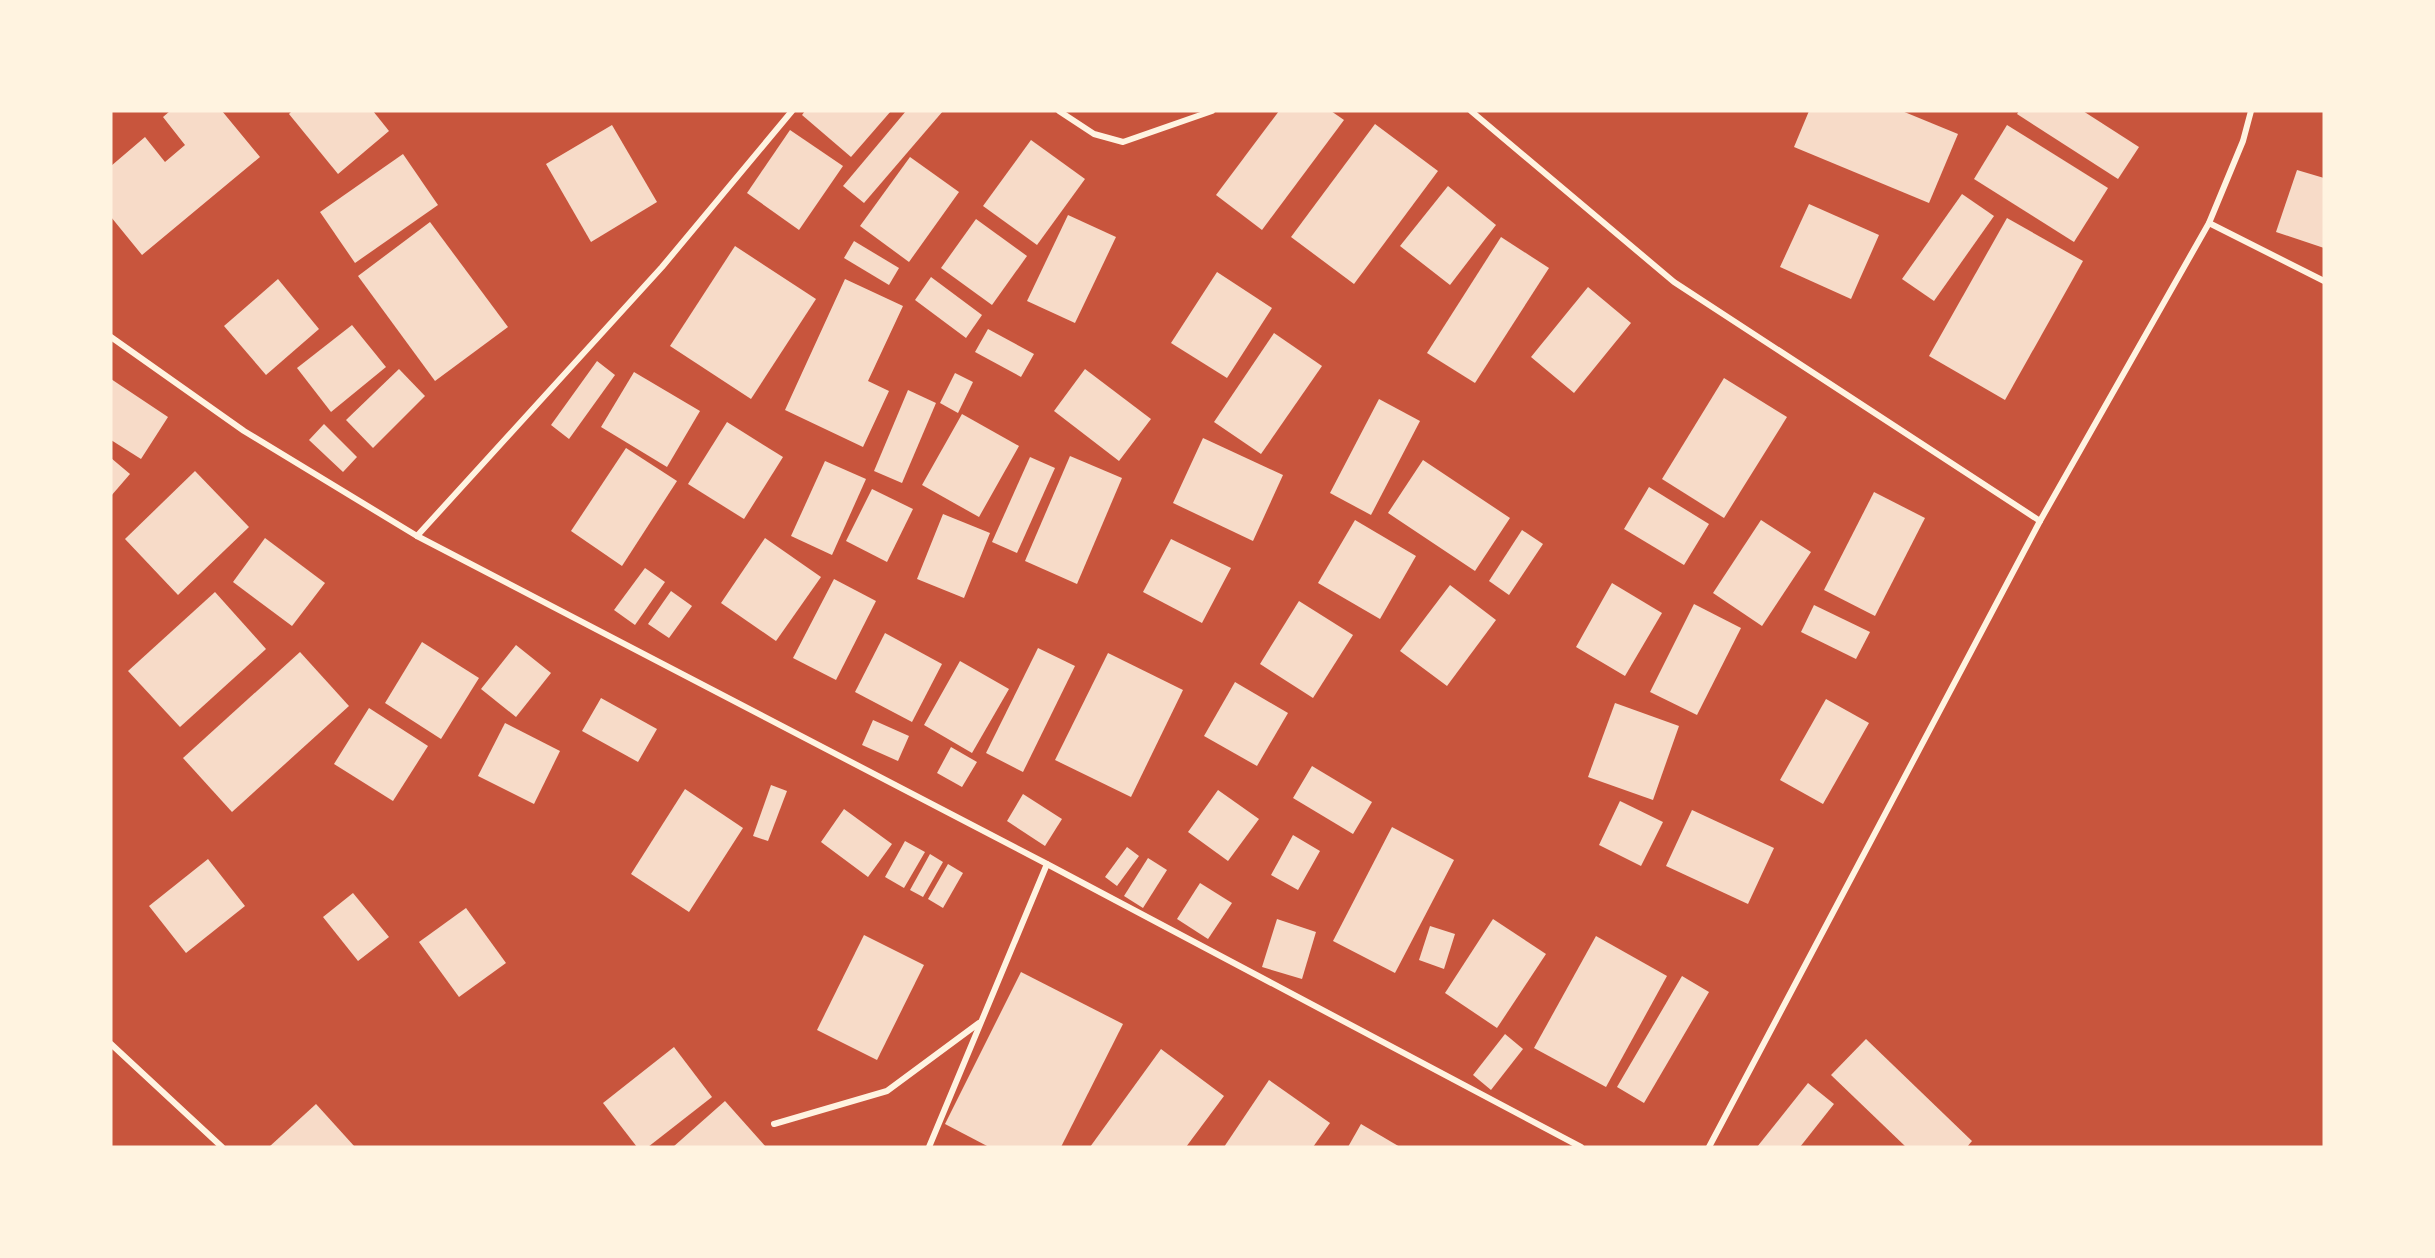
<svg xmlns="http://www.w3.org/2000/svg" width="2435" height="1258" viewBox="0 0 2435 1258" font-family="'Sofia Sans Condensed',sans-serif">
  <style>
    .building { fill: #f7dbc8 }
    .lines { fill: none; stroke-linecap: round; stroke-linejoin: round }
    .minor { stroke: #fff3e0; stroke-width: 6 }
  </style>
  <rect width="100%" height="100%" fill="#c8553d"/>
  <g class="building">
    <path d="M 170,111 L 222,111 L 260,157 L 142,255 L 111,217 L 111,166 L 145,137 L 165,162 L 185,145 L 163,117 Z"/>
    <path d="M 292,111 L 373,111 L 389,131 L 338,174 L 289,114 Z"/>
    <path d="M 805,111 L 891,111 L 851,157 L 802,115 Z"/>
    <path d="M 906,111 L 943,111 L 864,203 L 843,186 Z"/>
    <path d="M 1279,111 L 1331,111 L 1344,120 L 1262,230 L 1216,195 Z"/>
    <path d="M 1809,111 L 1902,111 L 1958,134 L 1929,203 L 1794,147 Z"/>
    <path d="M 2019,111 L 2083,111 L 2139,147 L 2118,179 L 2017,114 Z"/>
    <path d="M 1375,124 L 1438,171 L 1354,284 L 1291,237 Z"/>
    <path d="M 612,125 L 657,202 L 591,242 L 546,164 Z"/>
    <path d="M 2007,125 L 2108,188 L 2074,242 L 1974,179 Z"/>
    <path d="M 790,130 L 843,166 L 799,230 L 747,193 Z"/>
    <path d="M 1031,140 L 1085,179 L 1037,245 L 983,206 Z"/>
    <path d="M 403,154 L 438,205 L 355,263 L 320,212 Z"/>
    <path d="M 910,157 L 959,192 L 909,262 L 860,226 Z"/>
    <path d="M 2297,170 L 2324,178 L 2324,248 L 2276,232 Z"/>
    <path d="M 1448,186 L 1496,225 L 1450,285 L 1400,246 Z"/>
    <path d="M 1962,194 L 1994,216 L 1934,301 L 1902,279 Z"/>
    <path d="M 1809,204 L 1879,235 L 1851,299 L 1780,267 Z"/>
    <path d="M 1068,215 L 1116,237 L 1075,323 L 1027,301 Z"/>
    <path d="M 2007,218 L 2083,261 L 2005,400 L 1929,356 Z"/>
    <path d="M 976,219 L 1027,256 L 992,305 L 941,268 Z"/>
    <path d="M 430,222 L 508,327 L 435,381 L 358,276 Z"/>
    <path d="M 1501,237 L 1549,268 L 1475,383 L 1427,353 Z"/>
    <path d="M 854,241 L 899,268 L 889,285 L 844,258 Z"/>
    <path d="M 735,246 L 816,299 L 751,399 L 670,346 Z"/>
    <path d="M 1217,272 L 1272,308 L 1227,378 L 1171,343 Z"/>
    <path d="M 931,277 L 982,315 L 966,338 L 915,300 Z"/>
    <path d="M 278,279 L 319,329 L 266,375 L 224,326 Z"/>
    <path d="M 845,279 L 903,306 L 868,381 L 889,391 L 863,447 L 785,410 Z"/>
    <path d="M 1588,287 L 1631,323 L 1574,393 L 1531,357 Z"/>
    <path d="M 352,325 L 386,367 L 331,412 L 297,368 Z"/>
    <path d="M 988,329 L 1034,354 L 1021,377 L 975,352 Z"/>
    <path d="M 1274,333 L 1322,366 L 1261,454 L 1214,422 Z"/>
    <path d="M 597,361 L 615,375 L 569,439 L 551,425 Z"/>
    <path d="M 399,369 L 425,396 L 373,448 L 346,420 Z"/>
    <path d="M 1085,369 L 1151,419 L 1119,461 L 1054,411 Z"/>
    <path d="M 634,372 L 700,411 L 667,467 L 601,427 Z"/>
    <path d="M 955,373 L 973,382 L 958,413 L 940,403 Z"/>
    <path d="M 1724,378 L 1787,417 L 1724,518 L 1662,479 Z"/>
    <path d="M 111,379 L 168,417 L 141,459 L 111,440 Z"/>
    <path d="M 908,390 L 936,403 L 902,483 L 874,471 Z"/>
    <path d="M 1379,399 L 1420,421 L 1371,515 L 1330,493 Z"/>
    <path d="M 962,414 L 1019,446 L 979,517 L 922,485 Z"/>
    <path d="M 727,422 L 783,457 L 744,519 L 688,484 Z"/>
    <path d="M 324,424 L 357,457 L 343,472 L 309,440 Z"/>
    <path d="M 1203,438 L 1283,475 L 1253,541 L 1173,503 Z"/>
    <path d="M 626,448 L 677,481 L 622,566 L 571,531 Z"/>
    <path d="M 1070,456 L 1122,478 L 1077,584 L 1025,561 Z"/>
    <path d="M 1030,457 L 1055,468 L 1017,553 L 992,542 Z"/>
    <path d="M 111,458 L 130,474 L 111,496 Z"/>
    <path d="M 1423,460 L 1510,518 L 1475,571 L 1388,513 Z"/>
    <path d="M 825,461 L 866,479 L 832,555 L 791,536 Z"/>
    <path d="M 195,471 L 249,527 L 178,595 L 125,539 Z"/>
    <path d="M 1649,487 L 1709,524 L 1684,565 L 1624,529 Z"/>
    <path d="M 872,489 L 913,509 L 887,562 L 846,541 Z"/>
    <path d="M 1874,492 L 1925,518 L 1875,616 L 1824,590 Z"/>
    <path d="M 943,514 L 990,533 L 964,598 L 917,579 Z"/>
    <path d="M 1355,520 L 1416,556 L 1380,619 L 1318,583 Z"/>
    <path d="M 1761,520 L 1811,552 L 1762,626 L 1713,593 Z"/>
    <path d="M 1522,530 L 1543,544 L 1509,595 L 1489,581 Z"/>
    <path d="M 265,538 L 325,583 L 292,626 L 233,582 Z"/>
    <path d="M 765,538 L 821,577 L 776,641 L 721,603 Z"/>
    <path d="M 1171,539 L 1231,568 L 1202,623 L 1143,592 Z"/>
    <path d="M 645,568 L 665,582 L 635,625 L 614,610 Z"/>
    <path d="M 834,579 L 876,601 L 836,680 L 793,658 Z"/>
    <path d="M 1612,583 L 1662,613 L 1625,676 L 1576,647 Z"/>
    <path d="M 1450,585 L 1496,620 L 1447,686 L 1400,651 Z"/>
    <path d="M 671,591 L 692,606 L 669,638 L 648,624 Z"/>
    <path d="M 215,592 L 266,649 L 180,727 L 128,671 Z"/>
    <path d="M 1299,601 L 1353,635 L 1313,698 L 1260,664 Z"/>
    <path d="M 1694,604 L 1741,628 L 1697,715 L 1650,692 Z"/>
    <path d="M 1814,605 L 1870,632 L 1856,659 L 1801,632 Z"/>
    <path d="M 885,633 L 942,664 L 912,722 L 855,692 Z"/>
    <path d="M 422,642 L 479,678 L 441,739 L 385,703 Z"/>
    <path d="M 516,645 L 551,673 L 516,717 L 481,689 Z"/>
    <path d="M 1038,648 L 1075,666 L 1023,772 L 986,753 Z"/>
    <path d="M 300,652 L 349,706 L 232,812 L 183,758 Z"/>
    <path d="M 1108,653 L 1183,690 L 1131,797 L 1055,760 Z"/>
    <path d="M 960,661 L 1009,689 L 972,753 L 924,725 Z"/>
    <path d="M 1235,682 L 1288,713 L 1257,766 L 1204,736 Z"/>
    <path d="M 601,698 L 657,729 L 638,762 L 582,731 Z"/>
    <path d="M 1826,699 L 1869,723 L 1823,804 L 1780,780 Z"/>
    <path d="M 1615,703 L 1679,726 L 1653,800 L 1588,777 Z"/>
    <path d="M 369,708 L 428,746 L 393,801 L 334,764 Z"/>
    <path d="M 873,720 L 909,736 L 898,761 L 862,745 Z"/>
    <path d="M 505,723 L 560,751 L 534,804 L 478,776 Z"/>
    <path d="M 951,747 L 977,762 L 962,787 L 937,773 Z"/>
    <path d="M 1312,766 L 1372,802 L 1353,834 L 1293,798 Z"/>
    <path d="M 771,785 L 787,791 L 768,841 L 753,836 Z"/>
    <path d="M 685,789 L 743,828 L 689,912 L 631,874 Z"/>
    <path d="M 1218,790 L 1259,819 L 1228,861 L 1188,832 Z"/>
    <path d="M 1023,794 L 1062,819 L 1045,846 L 1007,821 Z"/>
    <path d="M 1620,801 L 1663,822 L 1641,866 L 1599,845 Z"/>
    <path d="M 844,809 L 892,844 L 868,877 L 821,842 Z"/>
    <path d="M 1692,810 L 1774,848 L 1748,904 L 1666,866 Z"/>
    <path d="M 1392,827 L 1454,860 L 1395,973 L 1333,941 Z"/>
    <path d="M 1293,835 L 1320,851 L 1298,890 L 1271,875 Z"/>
    <path d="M 905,841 L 925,852 L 904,888 L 885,877 Z"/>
    <path d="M 1127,847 L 1139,856 L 1117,886 L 1105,877 Z"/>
    <path d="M 930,854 L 943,862 L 923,897 L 910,890 Z"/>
    <path d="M 1148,858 L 1167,870 L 1143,908 L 1124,896 Z"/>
    <path d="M 208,859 L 245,906 L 186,953 L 149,906 Z"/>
    <path d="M 948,864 L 963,873 L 943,908 L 928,899 Z"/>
    <path d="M 1200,883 L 1232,903 L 1208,939 L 1177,919 Z"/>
    <path d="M 353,893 L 389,937 L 358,961 L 323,917 Z"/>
    <path d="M 466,908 L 506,963 L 459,997 L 419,942 Z"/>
    <path d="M 1277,919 L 1316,932 L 1302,979 L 1262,967 Z"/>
    <path d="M 1493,919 L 1546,954 L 1497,1028 L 1445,993 Z"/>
    <path d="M 1430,926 L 1455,934 L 1444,969 L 1419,960 Z"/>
    <path d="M 864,935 L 924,965 L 877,1060 L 817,1030 Z"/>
    <path d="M 1596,936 L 1667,976 L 1606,1087 L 1534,1048 Z"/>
    <path d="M 1021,972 L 1123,1024 L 1061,1147 L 989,1147 L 945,1124 Z"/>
    <path d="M 1682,976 L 1709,992 L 1644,1103 L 1617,1087 Z"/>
    <path d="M 1505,1034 L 1523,1049 L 1491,1090 L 1473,1075 Z"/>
    <path d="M 1866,1039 L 1972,1141 L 1967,1147 L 1906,1147 L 1831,1075 Z"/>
    <path d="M 674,1047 L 712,1097 L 648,1147 L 637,1147 L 603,1103 Z"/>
    <path d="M 1161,1049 L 1224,1096 L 1186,1147 L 1090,1147 Z"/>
    <path d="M 1269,1080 L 1330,1123 L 1313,1147 L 1224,1147 Z"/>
    <path d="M 1808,1083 L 1834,1104 L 1800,1147 L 1757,1147 Z"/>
    <path d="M 725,1101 L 766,1147 L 673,1147 Z"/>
    <path d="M 316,1104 L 355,1147 L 269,1147 Z"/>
    <path d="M 1361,1124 L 1400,1147 L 1348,1147 Z"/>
  </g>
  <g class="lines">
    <g class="minor">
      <path d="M 1059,111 L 1094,134 L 1123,142 L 1212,111"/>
      <path d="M 1471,111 L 1674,282 L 2040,521"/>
      <path d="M 2209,223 L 2324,281"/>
      <path d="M 111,337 L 244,431 L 417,536 L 1047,864 L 1581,1147"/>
      <path d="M 417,536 L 662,267 L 792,111"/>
      <path d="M 111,1044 L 222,1147"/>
      <path d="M 774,1124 L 887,1091 L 979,1023"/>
      <path d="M 929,1147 L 1047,864"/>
      <path d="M 1709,1147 L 2040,521 L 2209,223 L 2243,141 L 2251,111"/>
    </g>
  </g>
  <rect width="2435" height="1258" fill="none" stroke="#fff3e0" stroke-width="225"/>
</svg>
